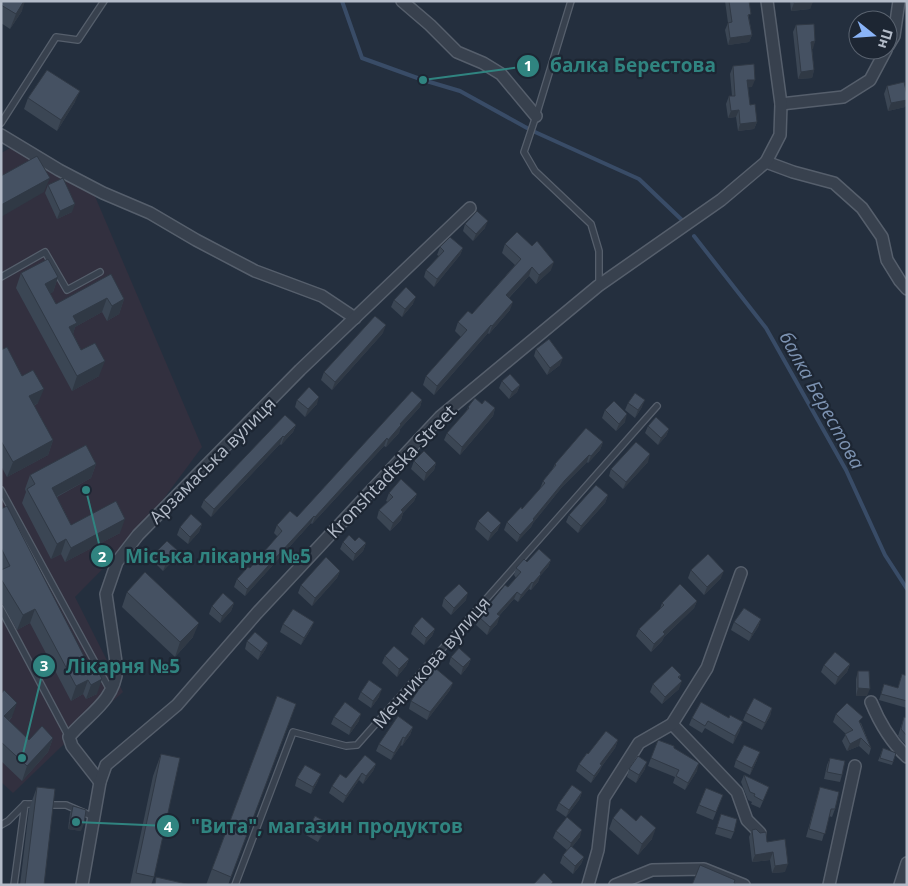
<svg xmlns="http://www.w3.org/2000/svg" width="908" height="886" viewBox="0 0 908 886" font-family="'Open Sans',sans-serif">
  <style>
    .medical { fill: #32303f }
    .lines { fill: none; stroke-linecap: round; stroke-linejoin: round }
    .stream { stroke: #394c67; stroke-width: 4 }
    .lane-casing { stroke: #565f6c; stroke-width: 8 }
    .street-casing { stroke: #565f6c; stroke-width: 14 }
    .lane { stroke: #38414e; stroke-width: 5.5 }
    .street { stroke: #38414e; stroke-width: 11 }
    .wall { fill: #3b4654 }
    .shaded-wall { fill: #303945 }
    .building { fill: #455162; stroke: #303945 }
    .labels { text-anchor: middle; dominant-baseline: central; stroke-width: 4.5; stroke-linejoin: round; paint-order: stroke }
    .street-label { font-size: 18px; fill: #b4bcc9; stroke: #1d2633 }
    .water-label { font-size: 19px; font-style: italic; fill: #7c92b1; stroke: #1d2633 }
    .leader { fill: none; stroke: #308480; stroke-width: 2 }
    .callout-dot { fill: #308480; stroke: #1d2633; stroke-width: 2 }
    .mark-label { font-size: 15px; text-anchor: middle; font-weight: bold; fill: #fff }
    .callout-label { font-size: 19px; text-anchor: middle; font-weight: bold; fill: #308480; stroke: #1d2633; stroke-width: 4.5; stroke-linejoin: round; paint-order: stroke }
  </style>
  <rect width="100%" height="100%" fill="#242f3e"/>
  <path class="medical" d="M 12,147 L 94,194 L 202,447 L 139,532 L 75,597 L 123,692 L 61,747 L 13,793 L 1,782 L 1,153 Z"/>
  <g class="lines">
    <g class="stream">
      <path d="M 342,1 L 362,58 L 423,80 L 460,91 L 527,128"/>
      <path d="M 535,132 L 639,179 L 683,221"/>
      <path d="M 694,236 L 766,328 L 846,470 L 885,555 L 907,589"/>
    </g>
    <defs>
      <g id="lane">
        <path d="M 571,1 L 536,116 L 524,152 L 535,171 L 591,224 L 599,251 L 599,284"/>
        <path d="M 1,123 L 56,37 L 78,40 L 104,1"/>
        <path d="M 1,277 L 45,252 L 67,290 L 100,272"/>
        <path d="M 1,490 L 110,690"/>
        <path d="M 1,609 L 69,737"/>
        <path d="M 45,805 L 66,805 L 94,817"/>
        <path d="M 1,825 L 8,821 L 25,804 L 36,804"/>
        <path d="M 14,885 L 25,804"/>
        <path d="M 235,885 L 293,732 L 346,746 L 357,745 L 657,406"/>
      </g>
      <g id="street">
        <path d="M 402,1 L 430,25 L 457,52 L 483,63 L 501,74 L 536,116"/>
        <path d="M 888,46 L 894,36 L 899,1"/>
        <path d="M 781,104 L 843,97 L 870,80 L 886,50"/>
        <path d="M 1,135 L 59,170 L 103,193 L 150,213 L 196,240 L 255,271 L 322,296 L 355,318"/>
        <path d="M 766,162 L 793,172 L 834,183 L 862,208 L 882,237 L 887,260 L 900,281 L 907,289"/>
        <path d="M 871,702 C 880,724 890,741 907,757"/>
        <path d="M 672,724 L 737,792 L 747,820 L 760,833"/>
        <path d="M 100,782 L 72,746 L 69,737 C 88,714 114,702 117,669 L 106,594 L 117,562 L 138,535 L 300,370 L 470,208"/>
        <path d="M 82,885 L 100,782 L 106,765 L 177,705 L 257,613 L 440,417 L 598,286 L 721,200 L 766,162 L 780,135 L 781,104 L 767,1"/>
        <path d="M 588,885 L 598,850 L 604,798 L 639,743 L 672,724 L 707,668 L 741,573"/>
        <path d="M 615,885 L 652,870 L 704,869 L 744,885"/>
        <path d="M 829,885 L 855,766"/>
        <path d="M 900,885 L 907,863"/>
      </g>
    </defs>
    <use href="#lane" class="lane-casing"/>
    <use href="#street" class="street-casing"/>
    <use href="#lane" class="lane"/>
    <use href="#street" class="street"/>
  </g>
  <g class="wall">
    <path d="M 1,1 L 22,11 L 10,29 L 1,23 Z"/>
    <path d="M 725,1 L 749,1 L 749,18 L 752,35 L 749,42 L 728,45 L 725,30 L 728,23 Z"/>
    <path d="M 790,1 L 812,1 L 810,9 L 791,11 Z"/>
    <path d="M 796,25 L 815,41 L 812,49 L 814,70 L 812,78 L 798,79 L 793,32 Z"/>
    <path d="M 733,66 L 752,87 L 748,87 L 750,105 L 757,122 L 754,129 L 738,131 L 736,117 L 728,118 L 726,104 L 729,96 L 732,96 L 730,74 Z"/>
    <path d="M 887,86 L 907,95 L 907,102 L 905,107 L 888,111 L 884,94 Z"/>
    <path d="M 28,98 L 75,102 L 57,131 L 24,109 Z"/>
    <path d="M 48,185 L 72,212 L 57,219 L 45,193 Z"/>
    <path d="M 465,224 L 485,228 L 473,241 L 463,231 Z"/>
    <path d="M 505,244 L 551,270 L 536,284 L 529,276 L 509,298 L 510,310 L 489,334 L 488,333 L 434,395 L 423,385 L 426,376 L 461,337 L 455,331 L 458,322 L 472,314 L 515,265 L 502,253 Z"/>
    <path d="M 440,247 L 463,248 L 460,255 L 434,287 L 424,277 L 426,270 L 439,256 L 437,255 Z"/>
    <path d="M 21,273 L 58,277 L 53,292 L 50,293 L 56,304 L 111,274 L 124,299 L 119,314 L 107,321 L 102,312 L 75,327 L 73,334 L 81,350 L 99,376 L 72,391 L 16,288 Z"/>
    <path d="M 394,300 L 413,304 L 402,317 L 391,307 Z"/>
    <path d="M 383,333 L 332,390 L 321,380 L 324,372 Z"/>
    <path d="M 536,349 L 560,365 L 547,375 L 534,356 Z"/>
    <path d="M 1,350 L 22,376 L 38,403 L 34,406 L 53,440 L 48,455 L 7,477 L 1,466 Z"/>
    <path d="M 502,381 L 520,385 L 517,392 L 509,399 L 499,388 Z"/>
    <path d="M 297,400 L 317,404 L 305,417 L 295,407 Z"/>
    <path d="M 422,400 L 420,407 L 400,429 L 399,433 L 386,447 L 384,446 L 312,524 L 311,523 L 245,596 L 234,587 L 237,579 L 250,568 L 278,537 L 274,533 L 277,525 L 297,517 Z"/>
    <path d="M 628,403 L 642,407 L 635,418 L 625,410 Z"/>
    <path d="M 482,404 L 495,408 L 493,416 L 460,455 L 444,440 L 447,433 L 466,412 L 468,407 Z"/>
    <path d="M 605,410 L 625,422 L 616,431 L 602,418 Z"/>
    <path d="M 296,425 L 293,432 L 281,445 L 280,444 L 211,517 L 201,507 L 204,500 Z"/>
    <path d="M 648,426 L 669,429 L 666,436 L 658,445 L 645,433 Z"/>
    <path d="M 603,442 L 600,450 L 588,463 L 587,462 L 562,487 L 533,523 L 531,527 L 517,542 L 504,530 L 507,522 L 522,509 L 540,489 L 543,481 L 552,470 L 555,464 Z"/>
    <path d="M 414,461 L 436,463 L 434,470 L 424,481 L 411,469 Z"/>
    <path d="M 648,462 L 623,489 L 609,476 L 611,469 Z"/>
    <path d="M 96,464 L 91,478 L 57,497 L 71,525 L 120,533 L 65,562 L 61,554 L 51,559 L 22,503 L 26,492 L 25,489 L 30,475 Z"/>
    <path d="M 389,493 L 417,494 L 414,501 L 403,513 L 401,520 L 390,531 L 377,518 L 379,510 L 388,502 L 386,501 Z"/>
    <path d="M 608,495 L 605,503 L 578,533 L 566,522 L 569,515 Z"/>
    <path d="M 1,509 L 97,694 L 86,699 L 83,694 L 71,701 L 30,623 L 17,630 L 1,602 Z"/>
    <path d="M 478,521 L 498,530 L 488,541 L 475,529 Z"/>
    <path d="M 202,524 L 199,532 L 188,544 L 177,535 L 180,527 Z"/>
    <path d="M 355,541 L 366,543 L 363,551 L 353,561 L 340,549 L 343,542 Z"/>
    <path d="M 177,550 L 175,558 L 163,571 L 153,561 L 155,553 Z"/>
    <path d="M 551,560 L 548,567 L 540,576 L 538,582 L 531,590 L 529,589 L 518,602 L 514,599 L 499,616 L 497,624 L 487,635 L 476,625 L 479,617 L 516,578 L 514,575 L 516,568 L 527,562 Z"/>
    <path d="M 691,570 L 721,578 L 704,595 L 688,578 Z"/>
    <path d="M 340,571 L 337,578 L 312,606 L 298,593 L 301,585 Z"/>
    <path d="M 127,592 L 193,637 L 175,657 L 122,607 Z"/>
    <path d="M 444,598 L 466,600 L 451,615 L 442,606 Z"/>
    <path d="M 697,601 L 694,608 L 664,637 L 662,641 L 651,652 L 636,636 L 639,629 L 660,609 L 662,603 Z"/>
    <path d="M 234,603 L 231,611 L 220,623 L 209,614 L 212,606 Z"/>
    <path d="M 761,619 L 758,627 L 749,641 L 731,630 L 734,622 Z"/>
    <path d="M 283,624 L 311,629 L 301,645 L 280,632 Z"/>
    <path d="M 414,626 L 435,629 L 432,636 L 424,645 L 411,634 Z"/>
    <path d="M 247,641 L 268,643 L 265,650 L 258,660 L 245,649 Z"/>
    <path d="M 385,656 L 409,659 L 406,666 L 397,677 L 382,663 Z"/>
    <path d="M 451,657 L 471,659 L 468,666 L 461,675 L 449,664 Z"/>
    <path d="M 850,664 L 847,672 L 835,685 L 821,672 L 824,665 Z"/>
    <path d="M 858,671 L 867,696 L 856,696 L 856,679 Z"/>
    <path d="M 902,674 L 907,676 L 907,708 L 879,700 L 884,684 L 898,688 Z"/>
    <path d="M 681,675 L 679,679 L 679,689 L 662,704 L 650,692 L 653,684 Z"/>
    <path d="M 450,690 L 427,720 L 409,709 L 411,701 Z"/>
    <path d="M 361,692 L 379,697 L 371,708 L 358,699 Z"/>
    <path d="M 1,694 L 12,717 L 9,721 L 29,740 L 53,738 L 48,752 L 22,781 L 1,761 Z"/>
    <path d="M 277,696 L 296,704 L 228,885 L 206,885 Z"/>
    <path d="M 701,702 L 740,730 L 733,744 L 705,728 L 702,733 L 689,725 L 692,718 Z"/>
    <path d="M 772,708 L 770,716 L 762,730 L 743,720 L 746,713 Z"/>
    <path d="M 836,714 L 861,723 L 871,748 L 869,755 L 859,746 L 847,751 L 842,741 L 846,734 L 833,722 Z"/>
    <path d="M 334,717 L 359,721 L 349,735 L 331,724 Z"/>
    <path d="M 904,717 L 907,718 L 907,742 L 906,745 L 898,736 Z"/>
    <path d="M 413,727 L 410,735 L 402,746 L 401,745 L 391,760 L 376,751 L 379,744 Z"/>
    <path d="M 618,740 L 615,748 L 602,766 L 599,772 L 591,783 L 576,771 L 579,764 L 588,754 Z"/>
    <path d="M 674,748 L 697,771 L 685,790 L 673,783 L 675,777 L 648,766 L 651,758 Z"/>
    <path d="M 883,748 L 896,753 L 892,765 L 878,761 Z"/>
    <path d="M 161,754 L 154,877 L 151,885 L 130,885 L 153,776 Z"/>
    <path d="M 830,758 L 842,775 L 840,782 L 824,779 L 827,765 Z"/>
    <path d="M 736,760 L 757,760 L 750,775 L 734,767 Z"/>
    <path d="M 376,764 L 373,771 L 363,784 L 359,780 L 343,803 L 329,793 L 332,786 L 346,778 Z"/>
    <path d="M 629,769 L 645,769 L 636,783 L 627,777 Z"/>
    <path d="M 744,775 L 769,787 L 760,808 L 751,804 L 752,802 L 748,800 L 741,782 Z"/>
    <path d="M 297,778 L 318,781 L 311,794 L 295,786 Z"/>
    <path d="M 37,787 L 44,885 L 20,885 L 29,809 Z"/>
    <path d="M 820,787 L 835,809 L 832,817 L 829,816 L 822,841 L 806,837 Z"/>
    <path d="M 582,792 L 579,800 L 566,817 L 556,810 L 559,803 Z"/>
    <path d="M 723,795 L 713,820 L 696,813 L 699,805 Z"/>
    <path d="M 73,806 L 81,831 L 68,829 L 70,813 Z"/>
    <path d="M 721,814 L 734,832 L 731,839 L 715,834 Z"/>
    <path d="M 613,818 L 636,821 L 652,839 L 638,855 L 609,829 Z"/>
    <path d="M 328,823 L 325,831 L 318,842 L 306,835 L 309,828 Z"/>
    <path d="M 752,830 L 767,842 L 785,872 L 772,873 L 770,860 L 752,862 L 749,837 Z"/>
    <path d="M 556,831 L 580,837 L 572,847 L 584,857 L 581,864 L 573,874 L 560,863 L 563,855 L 567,850 L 553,838 Z"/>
  </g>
  <g class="shaded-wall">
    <path d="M 24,1 L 25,1 L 22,11 L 10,29 L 16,14 Z"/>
    <path d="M 813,2 L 810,9 L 791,11 L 794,3 Z"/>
    <path d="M 752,35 L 749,42 L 728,45 L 730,38 Z"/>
    <path d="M 815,41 L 813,49 L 809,49 L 811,42 Z"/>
    <path d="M 814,70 L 812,78 L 798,79 L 801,72 Z"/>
    <path d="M 747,80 L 755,80 L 752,87 L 744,88 Z"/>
    <path d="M 80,91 L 75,102 L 57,131 L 61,120 Z"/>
    <path d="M 907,100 L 905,107 L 888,111 L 891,103 Z"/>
    <path d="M 739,110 L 736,117 L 728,118 L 731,111 Z"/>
    <path d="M 757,122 L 754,129 L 738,131 L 740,124 Z"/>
    <path d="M 50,178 L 44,192 L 1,217 L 1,205 Z"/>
    <path d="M 75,204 L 72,212 L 57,219 L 60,211 Z"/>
    <path d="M 488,221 L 485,228 L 473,241 L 476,234 Z"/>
    <path d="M 463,248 L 460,255 L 434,287 L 437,279 Z"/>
    <path d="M 554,262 L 551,270 L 536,284 L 539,275 Z"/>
    <path d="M 532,267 L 529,276 L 503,304 L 506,295 Z"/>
    <path d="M 58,277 L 53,292 L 40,299 L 45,284 Z"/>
    <path d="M 416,297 L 413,304 L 402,317 L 405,309 Z"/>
    <path d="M 107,298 L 102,312 L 75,327 L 72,338 L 64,342 L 73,316 Z"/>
    <path d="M 124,299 L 119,314 L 107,321 L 112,306 Z"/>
    <path d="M 513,302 L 510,310 L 489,334 L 492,326 Z"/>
    <path d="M 386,325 L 383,333 L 332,390 L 335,382 Z"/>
    <path d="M 491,325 L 488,333 L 434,395 L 437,386 Z"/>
    <path d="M 563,358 L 560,365 L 547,375 L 550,368 Z"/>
    <path d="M 105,361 L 99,376 L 72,391 L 77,376 Z"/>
    <path d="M 520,385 L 517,392 L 509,399 L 512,392 Z"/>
    <path d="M 44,389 L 38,403 L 24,411 L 29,396 Z"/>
    <path d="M 319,397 L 317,404 L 305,417 L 308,409 Z"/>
    <path d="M 422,400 L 420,407 L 400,429 L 399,433 L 386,447 L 388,440 L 400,424 Z"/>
    <path d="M 645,400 L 642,407 L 635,418 L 638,410 Z"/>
    <path d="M 495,408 L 493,416 L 460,455 L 462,447 Z"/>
    <path d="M 627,414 L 625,422 L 616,431 L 619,424 Z"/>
    <path d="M 296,425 L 293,432 L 281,445 L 284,437 Z"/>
    <path d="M 669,429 L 666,436 L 658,445 L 661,438 Z"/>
    <path d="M 283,436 L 280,444 L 211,517 L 214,509 Z"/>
    <path d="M 387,438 L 384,446 L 312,524 L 315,517 Z"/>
    <path d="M 53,440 L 48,455 L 7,477 L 13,462 Z"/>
    <path d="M 603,442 L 600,450 L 588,463 L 591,456 Z"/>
    <path d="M 650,454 L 648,462 L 623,489 L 626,482 Z"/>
    <path d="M 589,455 L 587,462 L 562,487 L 533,523 L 531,527 L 517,542 L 520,535 L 565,480 Z"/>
    <path d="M 436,463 L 434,470 L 424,481 L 426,473 Z"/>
    <path d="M 96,464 L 91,478 L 46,502 L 52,488 Z"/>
    <path d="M 417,494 L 414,501 L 403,513 L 401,520 L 390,531 L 393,523 L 401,510 Z"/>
    <path d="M 608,495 L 605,503 L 578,533 L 581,526 Z"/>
    <path d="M 314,516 L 311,523 L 245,596 L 247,589 Z"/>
    <path d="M 125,519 L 120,533 L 65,562 L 71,548 Z"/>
    <path d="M 501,523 L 498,530 L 488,541 L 491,533 Z"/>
    <path d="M 202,524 L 199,532 L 188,544 L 190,537 Z"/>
    <path d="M 66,539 L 61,554 L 51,559 L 57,544 Z"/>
    <path d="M 366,543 L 363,551 L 353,561 L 355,554 Z"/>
    <path d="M 177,550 L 175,558 L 163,571 L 166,563 Z"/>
    <path d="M 551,560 L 548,567 L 540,576 L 538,582 L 531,590 L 533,583 L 540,573 Z"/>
    <path d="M 340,571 L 337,578 L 312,606 L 315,598 Z"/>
    <path d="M 724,571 L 721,578 L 704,595 L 707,587 Z"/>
    <path d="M 532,582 L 529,589 L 518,602 L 521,595 Z"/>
    <path d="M 517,592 L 514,599 L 494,621 L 497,614 Z"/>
    <path d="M 468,593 L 466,600 L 451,615 L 454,608 Z"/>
    <path d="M 697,601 L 694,608 L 664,637 L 662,641 L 651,652 L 654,644 L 663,632 Z"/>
    <path d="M 234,603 L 231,611 L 220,623 L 222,616 Z"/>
    <path d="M 35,609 L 30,623 L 17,630 L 23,615 Z"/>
    <path d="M 500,616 L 497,624 L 487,635 L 490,627 Z"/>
    <path d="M 761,619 L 758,627 L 749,641 L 752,634 Z"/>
    <path d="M 314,622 L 311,629 L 301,645 L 304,638 Z"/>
    <path d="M 199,623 L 193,637 L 175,657 L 180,642 Z"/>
    <path d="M 435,629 L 432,636 L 424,645 L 426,638 Z"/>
    <path d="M 268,643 L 265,650 L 258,660 L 261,652 Z"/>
    <path d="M 409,659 L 406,666 L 397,677 L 399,669 Z"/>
    <path d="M 471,659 L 468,666 L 461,675 L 463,667 Z"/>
    <path d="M 850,664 L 847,672 L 835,685 L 838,677 Z"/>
    <path d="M 102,679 L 97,694 L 86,699 L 91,685 Z"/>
    <path d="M 88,680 L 83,694 L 71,701 L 76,686 Z"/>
    <path d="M 682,681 L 679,689 L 662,704 L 665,697 Z"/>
    <path d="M 453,683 L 450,690 L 427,720 L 430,712 Z"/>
    <path d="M 858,688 L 870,689 L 867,696 L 856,696 Z"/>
    <path d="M 382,689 L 379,697 L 371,708 L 373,701 Z"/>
    <path d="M 17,703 L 12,717 L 1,728 L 4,716 Z"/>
    <path d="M 772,708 L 770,716 L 762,730 L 765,723 Z"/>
    <path d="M 361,714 L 359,721 L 349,735 L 351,728 Z"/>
    <path d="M 743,722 L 740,730 L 733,744 L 735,736 Z"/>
    <path d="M 413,727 L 410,735 L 402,746 L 405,738 Z"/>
    <path d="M 403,737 L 401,745 L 391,760 L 394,753 Z"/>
    <path d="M 53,738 L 48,752 L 22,781 L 27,766 Z"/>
    <path d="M 861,738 L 859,746 L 847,751 L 850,744 Z"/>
    <path d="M 618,740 L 615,748 L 602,766 L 599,772 L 591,783 L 594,776 L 600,764 Z"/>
    <path d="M 760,752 L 757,760 L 750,775 L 752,768 Z"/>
    <path d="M 647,762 L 645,769 L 636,783 L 639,775 Z"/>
    <path d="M 699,763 L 697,771 L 685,790 L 688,783 Z"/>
    <path d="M 376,764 L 373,771 L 363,784 L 366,776 Z"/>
    <path d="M 362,773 L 359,780 L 343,803 L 346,796 Z"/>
    <path d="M 321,774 L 318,781 L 311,794 L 313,787 Z"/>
    <path d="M 582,792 L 579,800 L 566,817 L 569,810 Z"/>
    <path d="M 70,822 L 84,824 L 81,831 L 68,829 Z"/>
    <path d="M 328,823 L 325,831 L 318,842 L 321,835 Z"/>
    <path d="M 656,828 L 652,839 L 638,855 L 642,844 Z"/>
    <path d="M 582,830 L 580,837 L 569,851 L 571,843 Z"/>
    <path d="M 773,852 L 770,860 L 752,862 L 755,855 Z"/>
    <path d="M 584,857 L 581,864 L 573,874 L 575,866 Z"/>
    <path d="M 788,864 L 785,872 L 772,873 L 775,866 Z"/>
  </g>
  <g class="building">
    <path d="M 1,1 L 24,1 L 16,14 L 1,5 Z"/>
    <path d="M 729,1 L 749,1 L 751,14 L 748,15 L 752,35 L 730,38 L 728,23 L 732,22 Z"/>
    <path d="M 794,1 L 812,1 L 813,2 L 794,3 Z"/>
    <path d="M 814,24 L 815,41 L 811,42 L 814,70 L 801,72 L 796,25 Z"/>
    <path d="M 754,64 L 755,80 L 747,80 L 750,105 L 755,104 L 757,122 L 740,124 L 739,110 L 731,111 L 729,96 L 735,96 L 733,66 Z"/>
    <path d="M 47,70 L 80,91 L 61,120 L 28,98 Z"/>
    <path d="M 904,82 L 907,95 L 907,100 L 891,103 L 887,86 Z"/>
    <path d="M 37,156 L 50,178 L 1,205 L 1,176 Z"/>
    <path d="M 63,178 L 75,204 L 60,211 L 48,185 Z"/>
    <path d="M 477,211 L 488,221 L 476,234 L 465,224 Z"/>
    <path d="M 517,232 L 532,246 L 537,241 L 554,262 L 539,275 L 532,267 L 506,295 L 513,302 L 492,326 L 491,325 L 437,386 L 426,376 L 467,330 L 458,322 L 468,311 L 472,314 L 521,259 L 505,244 Z"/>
    <path d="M 450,237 L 463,248 L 437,279 L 426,270 L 444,251 L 440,247 Z"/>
    <path d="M 48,259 L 58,277 L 45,284 L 56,304 L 111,274 L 124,299 L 112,306 L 107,298 L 73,316 L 77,323 L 69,327 L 81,350 L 95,343 L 105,361 L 77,376 L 21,273 Z"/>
    <path d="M 406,287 L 416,297 L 405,309 L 394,300 Z"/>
    <path d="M 375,316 L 386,325 L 335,382 L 324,372 Z"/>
    <path d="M 549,339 L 563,358 L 550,368 L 536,349 Z"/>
    <path d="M 7,347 L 22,376 L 33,370 L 44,389 L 29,396 L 53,440 L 13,462 L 1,441 L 1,350 Z"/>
    <path d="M 510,374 L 520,385 L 512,392 L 502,381 Z"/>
    <path d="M 309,387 L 319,397 L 308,409 L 297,400 Z"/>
    <path d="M 412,391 L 422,400 L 400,424 L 401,425 L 388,440 L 387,438 L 315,517 L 314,516 L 247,589 L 237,579 L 248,567 L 250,568 L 282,531 L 277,525 L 290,511 L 297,517 Z"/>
    <path d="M 635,393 L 645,400 L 638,410 L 628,403 Z"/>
    <path d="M 475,398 L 482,404 L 485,400 L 495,408 L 462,447 L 447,433 L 469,408 L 468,407 Z"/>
    <path d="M 614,401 L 627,414 L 619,424 L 605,410 Z"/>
    <path d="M 285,415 L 296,425 L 284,437 L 283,436 L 214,509 L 204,500 Z"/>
    <path d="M 656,417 L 669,429 L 661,438 L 648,426 Z"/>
    <path d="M 586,428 L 603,442 L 591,456 L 589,455 L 565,480 L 533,519 L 534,520 L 520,535 L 507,522 L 521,507 L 522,509 L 545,483 L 543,481 L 556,465 L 555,464 Z"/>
    <path d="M 636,442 L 650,454 L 626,482 L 611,469 Z"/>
    <path d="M 86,445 L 96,464 L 52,488 L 71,525 L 116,501 L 125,519 L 71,548 L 66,539 L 57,544 L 27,489 L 35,484 L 30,475 Z"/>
    <path d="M 424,451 L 436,463 L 426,473 L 414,461 Z"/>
    <path d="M 401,479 L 417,494 L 401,510 L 403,512 L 393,523 L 379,510 L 393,497 L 389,493 Z"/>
    <path d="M 596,485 L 608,495 L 581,526 L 569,515 Z"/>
    <path d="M 7,506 L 88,664 L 93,661 L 102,679 L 91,685 L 88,680 L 76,686 L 35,609 L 23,615 L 1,579 L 1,570 L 10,566 L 1,548 L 1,509 Z"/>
    <path d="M 488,511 L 501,523 L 491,533 L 478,521 Z"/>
    <path d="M 191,514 L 202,524 L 190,537 L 180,527 Z"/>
    <path d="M 349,535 L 355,541 L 359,537 L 366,543 L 355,554 L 343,542 Z"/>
    <path d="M 167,541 L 177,550 L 166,563 L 155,553 Z"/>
    <path d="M 539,549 L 551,560 L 540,573 L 541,574 L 533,583 L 532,582 L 521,595 L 517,592 L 497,614 L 500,616 L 490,627 L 479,617 L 505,585 L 508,587 L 521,572 L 516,568 L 524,559 L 527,562 Z"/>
    <path d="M 708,554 L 724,571 L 707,587 L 691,570 Z"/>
    <path d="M 326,557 L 340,571 L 315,598 L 301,585 Z"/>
    <path d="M 145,572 L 199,623 L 180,642 L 127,592 Z"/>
    <path d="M 459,584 L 468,593 L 454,608 L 444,598 Z"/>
    <path d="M 680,584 L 697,601 L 663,632 L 665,634 L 654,644 L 639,629 L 664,605 L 662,603 Z"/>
    <path d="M 223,593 L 234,603 L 222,616 L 212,606 Z"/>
    <path d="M 744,608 L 761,619 L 752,634 L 734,622 Z"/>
    <path d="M 293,609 L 314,622 L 304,638 L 283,624 Z"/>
    <path d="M 422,617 L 435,629 L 426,638 L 414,626 Z"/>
    <path d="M 255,632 L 268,643 L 261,652 L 247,641 Z"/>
    <path d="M 394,646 L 409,659 L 399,669 L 385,656 Z"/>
    <path d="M 459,648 L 471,659 L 463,667 L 451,657 Z"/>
    <path d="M 835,652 L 850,664 L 838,677 L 824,665 Z"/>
    <path d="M 672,666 L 681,675 L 678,677 L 682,681 L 665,697 L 653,684 Z"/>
    <path d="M 434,667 L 453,683 L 430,712 L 411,701 Z"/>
    <path d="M 858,671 L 869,671 L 870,689 L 858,688 Z"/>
    <path d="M 902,674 L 907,676 L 907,701 L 881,694 L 884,684 L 898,688 Z"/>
    <path d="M 369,680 L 382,689 L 373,701 L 361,692 Z"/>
    <path d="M 4,690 L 17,703 L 4,716 L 29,740 L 42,726 L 53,738 L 27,766 L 1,742 L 1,694 Z"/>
    <path d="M 277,696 L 296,704 L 231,877 L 212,869 Z"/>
    <path d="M 754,698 L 772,708 L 765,723 L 746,713 Z"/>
    <path d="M 345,702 L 361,714 L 351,728 L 334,717 Z"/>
    <path d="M 701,702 L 729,718 L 730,715 L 743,722 L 735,736 L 708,721 L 705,726 L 692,718 Z"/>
    <path d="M 847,703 L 863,717 L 859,721 L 871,748 L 861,738 L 850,744 L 845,734 L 853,730 L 836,714 Z"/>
    <path d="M 398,716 L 413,727 L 405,738 L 403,737 L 394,753 L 379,744 Z"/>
    <path d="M 904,717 L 907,718 L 907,736 L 901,729 Z"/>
    <path d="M 606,731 L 618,740 L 600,764 L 602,765 L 594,776 L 579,764 L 587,753 L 588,754 Z"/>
    <path d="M 658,740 L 674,746 L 674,748 L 699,763 L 688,783 L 676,776 L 679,770 L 651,758 Z"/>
    <path d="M 744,745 L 760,752 L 752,768 L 736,760 Z"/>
    <path d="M 883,748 L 896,753 L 893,762 L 880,758 Z"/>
    <path d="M 161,754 L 180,758 L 154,877 L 136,873 Z"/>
    <path d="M 365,755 L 376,764 L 366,776 L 362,773 L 346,796 L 332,786 L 340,774 L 346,778 Z"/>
    <path d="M 638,756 L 647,762 L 639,775 L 629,769 Z"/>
    <path d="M 830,758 L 845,761 L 842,775 L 827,772 Z"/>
    <path d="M 305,765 L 321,774 L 313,787 L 297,778 Z"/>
    <path d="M 744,775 L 769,787 L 763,801 L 754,796 L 755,794 L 750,792 Z"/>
    <path d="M 572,785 L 582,792 L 569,810 L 559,803 Z"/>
    <path d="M 37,787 L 55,789 L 44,885 L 25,885 Z"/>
    <path d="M 820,787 L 839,792 L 835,809 L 831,809 L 825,834 L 809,829 Z"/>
    <path d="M 706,788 L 723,795 L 716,812 L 699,805 Z"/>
    <path d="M 73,806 L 86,810 L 84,824 L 70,822 Z"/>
    <path d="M 621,808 L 636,821 L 641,815 L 656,828 L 642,844 L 613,818 Z"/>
    <path d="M 721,814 L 737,819 L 734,832 L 717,827 Z"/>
    <path d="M 315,816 L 328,823 L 321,835 L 309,828 Z"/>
    <path d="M 567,817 L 582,830 L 571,843 L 556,831 Z"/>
    <path d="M 756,829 L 760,833 L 766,832 L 767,842 L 785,839 L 788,864 L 775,866 L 773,852 L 755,855 L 752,830 Z"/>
    <path d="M 571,846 L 584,857 L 575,866 L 563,855 Z"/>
    <path d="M 700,865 L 735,880 L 734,883 L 737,885 L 692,885 Z"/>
    <path d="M 544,873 L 553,882 L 550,885 L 533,885 Z"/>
    <path d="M 156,877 L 191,885 L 155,885 Z"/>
  </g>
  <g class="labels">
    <g class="street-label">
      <text transform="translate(212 460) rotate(-45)">Арзамаська вулиця</text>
      <text transform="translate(391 471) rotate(-46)">Kronshtadtska Street</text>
      <text transform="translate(431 662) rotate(-49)">Мечникова вулиця</text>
    </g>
    <g class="water-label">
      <text transform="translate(822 400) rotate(61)">балка Берестова</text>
    </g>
  </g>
  <path class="leader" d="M423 80L528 66M86 490L102 556M22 758L44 666M76 822L168 826"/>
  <g class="callout-dot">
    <circle cx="423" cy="80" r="5"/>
    <circle cx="86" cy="490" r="5"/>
    <circle cx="22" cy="758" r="5"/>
    <circle cx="76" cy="822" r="5"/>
    <circle cx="528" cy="66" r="12"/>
    <circle cx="102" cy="556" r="12"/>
    <circle cx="44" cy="666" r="12"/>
    <circle cx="168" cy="826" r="12"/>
  </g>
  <g class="mark-label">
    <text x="528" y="71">1</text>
    <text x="102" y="562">2</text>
    <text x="44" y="671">3</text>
    <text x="168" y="832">4</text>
  </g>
  <g class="callout-label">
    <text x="633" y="72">балка Берестова</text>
    <text x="218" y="563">Міська лікарня №5</text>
    <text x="123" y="673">Лікарня №5</text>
    <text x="327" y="833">"Вита", магазин продуктов</text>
  </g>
  <rect width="908" height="886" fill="none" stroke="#b4bcc9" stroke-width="5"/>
  <g transform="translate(873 35) rotate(107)"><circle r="24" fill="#1d2633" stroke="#59626f"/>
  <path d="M0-4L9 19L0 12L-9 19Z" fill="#8ab4f8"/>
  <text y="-8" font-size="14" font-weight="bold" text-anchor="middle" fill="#b4bcc9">Пн</text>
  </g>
</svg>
